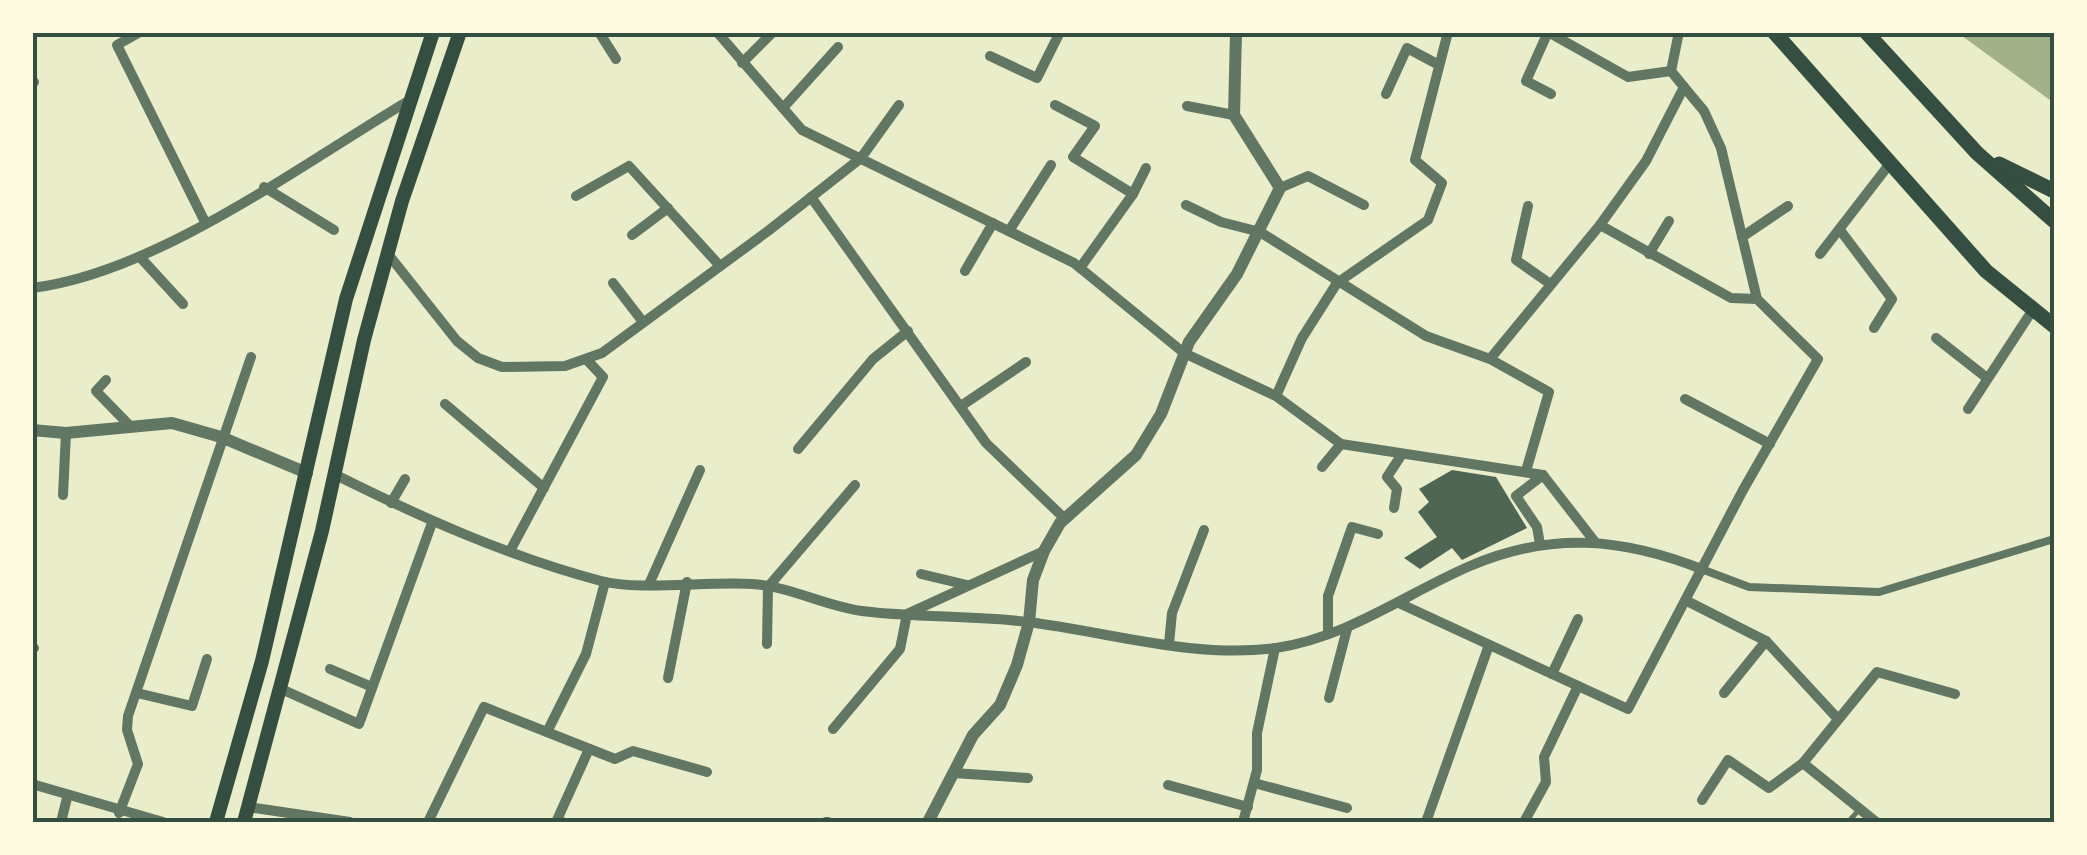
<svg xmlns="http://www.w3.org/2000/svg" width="2087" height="855" viewBox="0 0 2087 855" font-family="'DejaVu Sans',sans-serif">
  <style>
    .water { fill: #a3b18a }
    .building { fill: #4f6655 }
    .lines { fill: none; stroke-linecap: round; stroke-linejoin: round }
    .service { stroke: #617663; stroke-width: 5 }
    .pedestrian { stroke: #617663; stroke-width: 8 }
    .minor { stroke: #617663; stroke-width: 10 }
    .tertiary { stroke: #617663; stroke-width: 12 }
    .secondary { stroke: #344e41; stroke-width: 14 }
    .primary { stroke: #344e41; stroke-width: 15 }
    .neatline { fill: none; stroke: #344e41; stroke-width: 4 }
  </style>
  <rect width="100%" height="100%" fill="#e9edc9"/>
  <path class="water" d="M 1958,33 L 2054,33 L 2054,103 Z"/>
  <path class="building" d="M 1452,470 L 1496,477 L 1527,528 L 1462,560 L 1452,548 L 1420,569 L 1404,558 L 1437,537 L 1418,512 L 1429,502 L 1419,489 Z"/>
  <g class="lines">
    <path class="service" d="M 1848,822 L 1859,810"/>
    <path class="pedestrian" d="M 1704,570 L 1749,587 L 1879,592 L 2054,539"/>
    <g class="minor">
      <path d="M 140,32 L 117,45 L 205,222"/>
      <path d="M 237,32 L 241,32"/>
      <path d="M 472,32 L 497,32"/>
      <path d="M 599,32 L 616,59"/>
      <path d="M 717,32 L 802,130 L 1074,263 L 1184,353 L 1276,396 L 1341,444 L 1543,475 L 1595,542"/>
      <path d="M 990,56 L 1037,78 L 1060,32"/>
      <path d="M 742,63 L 773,32"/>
      <path d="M 32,81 L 34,82"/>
      <path d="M 1386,94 L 1407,48 L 1439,65"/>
      <path d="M 1551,94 L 1526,81 L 1548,32 L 1628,77 L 1671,71"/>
      <path d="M 1055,105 L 1095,126 L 1073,157 L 1133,194 L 1080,268"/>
      <path d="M 1187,106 L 1234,115"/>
      <path d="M 783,108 L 838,47"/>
      <path d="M 264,187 L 334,230"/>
      <path d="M 1280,188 L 1308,176 L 1364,205"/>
      <path d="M 1133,194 L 1146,168"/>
      <path d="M 576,196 L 629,166 L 720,266"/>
      <path d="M 811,197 L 986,443 L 1065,519"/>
      <path d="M 1186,205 L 1221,222 L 1260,232 L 1426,336 L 1490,359 L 1549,392 L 1526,471"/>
      <path d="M 1528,206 L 1516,260 L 1549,283"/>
      <path d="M 1600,225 L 1731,298 L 1757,299"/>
      <path d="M 1840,230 L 1892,299 L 1874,328"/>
      <path d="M 1009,231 L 1051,165"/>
      <path d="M 632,235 L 668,208"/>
      <path d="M 1742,237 L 1788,206"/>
      <path d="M 388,254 L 457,341 L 478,358 L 502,367 L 565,366 L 602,353 L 768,231 L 861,158 L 899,105"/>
      <path d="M 1649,254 L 1669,221"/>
      <path d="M 1820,254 L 1888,166"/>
      <path d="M 140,257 L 183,304"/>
      <path d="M 965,271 L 993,223"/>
      <path d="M 613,283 L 643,322"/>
      <path d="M 32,288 C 156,273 302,164 410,100"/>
      <path d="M 1936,338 L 1987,378"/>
      <path d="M 1490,359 L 1600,225 L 1646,161 L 1684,87 L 1671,71 L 1679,32"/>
      <path d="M 106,380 L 96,391 L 131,427"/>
      <path d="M 1276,396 L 1302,338 L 1337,283 L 1428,220 L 1442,183 L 1415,160 L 1448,32"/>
      <path d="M 1685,399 L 1770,444"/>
      <path d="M 445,404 L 544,488"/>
      <path d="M 961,406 L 1026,362"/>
      <path d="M 1968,409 L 2032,311"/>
      <path d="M 798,449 L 873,359 L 908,331"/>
      <path d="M 1322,467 L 1341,444"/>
      <path d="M 334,474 C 420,517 507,556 601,581 C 639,591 709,581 752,584 C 789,586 825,606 862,611 C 917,618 973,615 1028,622 C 1109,632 1193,659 1276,648 C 1349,637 1405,594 1470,566 C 1551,531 1624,538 1704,570"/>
      <path d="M 63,495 L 66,433"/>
      <path d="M 391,503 L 405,479"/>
      <path d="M 1394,508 L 1397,489 L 1387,477 L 1402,454"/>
      <path d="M 1540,544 L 1537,527 L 1516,496 L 1543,475"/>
      <path d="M 510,551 L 603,377 L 586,359"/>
      <path d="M 921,574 L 967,585"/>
      <path d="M 650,582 L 700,470"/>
      <path d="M 1687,601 L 1766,641 L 1838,719"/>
      <path d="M 1401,604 L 1628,709 L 1743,490 L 1818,359 L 1757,299 L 1721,148 L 1704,111 L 1684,87"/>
      <path d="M 1328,634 L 1328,596 L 1352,527 L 1378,534"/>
      <path d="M 767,644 L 768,587 L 855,485"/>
      <path d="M 1169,644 L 1172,613 L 1204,530"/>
      <path d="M 32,647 L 34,648"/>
      <path d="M 330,669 L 372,687"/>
      <path d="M 1552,674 L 1578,619"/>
      <path d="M 668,678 L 687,582"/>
      <path d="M 279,688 L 359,724 L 432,523"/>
      <path d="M 137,693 L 192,706 L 207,659"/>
      <path d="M 1724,693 L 1766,641"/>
      <path d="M 1329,698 L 1347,629"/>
      <path d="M 833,729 L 900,649 L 907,614 L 1044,551"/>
      <path d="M 547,732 L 586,654 L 605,582"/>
      <path d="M 953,773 L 1028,778"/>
      <path d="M 1254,783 L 1347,808"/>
      <path d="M 32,784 L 163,822"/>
      <path d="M 1168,785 L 1248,807"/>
      <path d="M 1702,800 L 1728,760 L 1769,788 L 1803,763"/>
      <path d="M 248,807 L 350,822"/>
      <path d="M 119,813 L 138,764 L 127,730 L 128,716 L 251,357"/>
      <path d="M 61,822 L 67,798"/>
      <path d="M 428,822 L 484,707 L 615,759 L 633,751 L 707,772"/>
      <path d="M 562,822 L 557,820 L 589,749"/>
      <path d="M 826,822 L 828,822"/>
      <path d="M 1243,822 L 1257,770 L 1257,733 L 1275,648"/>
      <path d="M 1426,822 L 1489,645"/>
      <path d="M 1524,822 L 1546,782 L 1544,757 L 1578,686"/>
      <path d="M 1876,822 L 1803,763 L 1877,672 L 1955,694"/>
    </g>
    <g class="tertiary">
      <path d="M 32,430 L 66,433 L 172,423 L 221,437 L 307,473"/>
      <path d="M 928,822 L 973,735 L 1000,705 L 1017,665 L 1029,622 L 1033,580 L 1044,551 L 1060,523 L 1136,455 L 1161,414 L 1189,342 L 1237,274 L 1280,188 L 1234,115 L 1236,32"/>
    </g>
    <g class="secondary">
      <path d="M 216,822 L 262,661 L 346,299 L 433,32"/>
      <path d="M 244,822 L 322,531 L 364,340 L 402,201 L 460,32"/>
    </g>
    <g class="primary">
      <path d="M 1774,32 L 1986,271 L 2054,326"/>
      <path d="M 1866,32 L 1977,153 L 2054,221"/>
      <path d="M 1999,164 L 2054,191"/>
    </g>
  </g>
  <rect width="2087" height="855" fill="none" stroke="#fefae0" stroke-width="70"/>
  <rect x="35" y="35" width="2017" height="785" class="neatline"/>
</svg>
